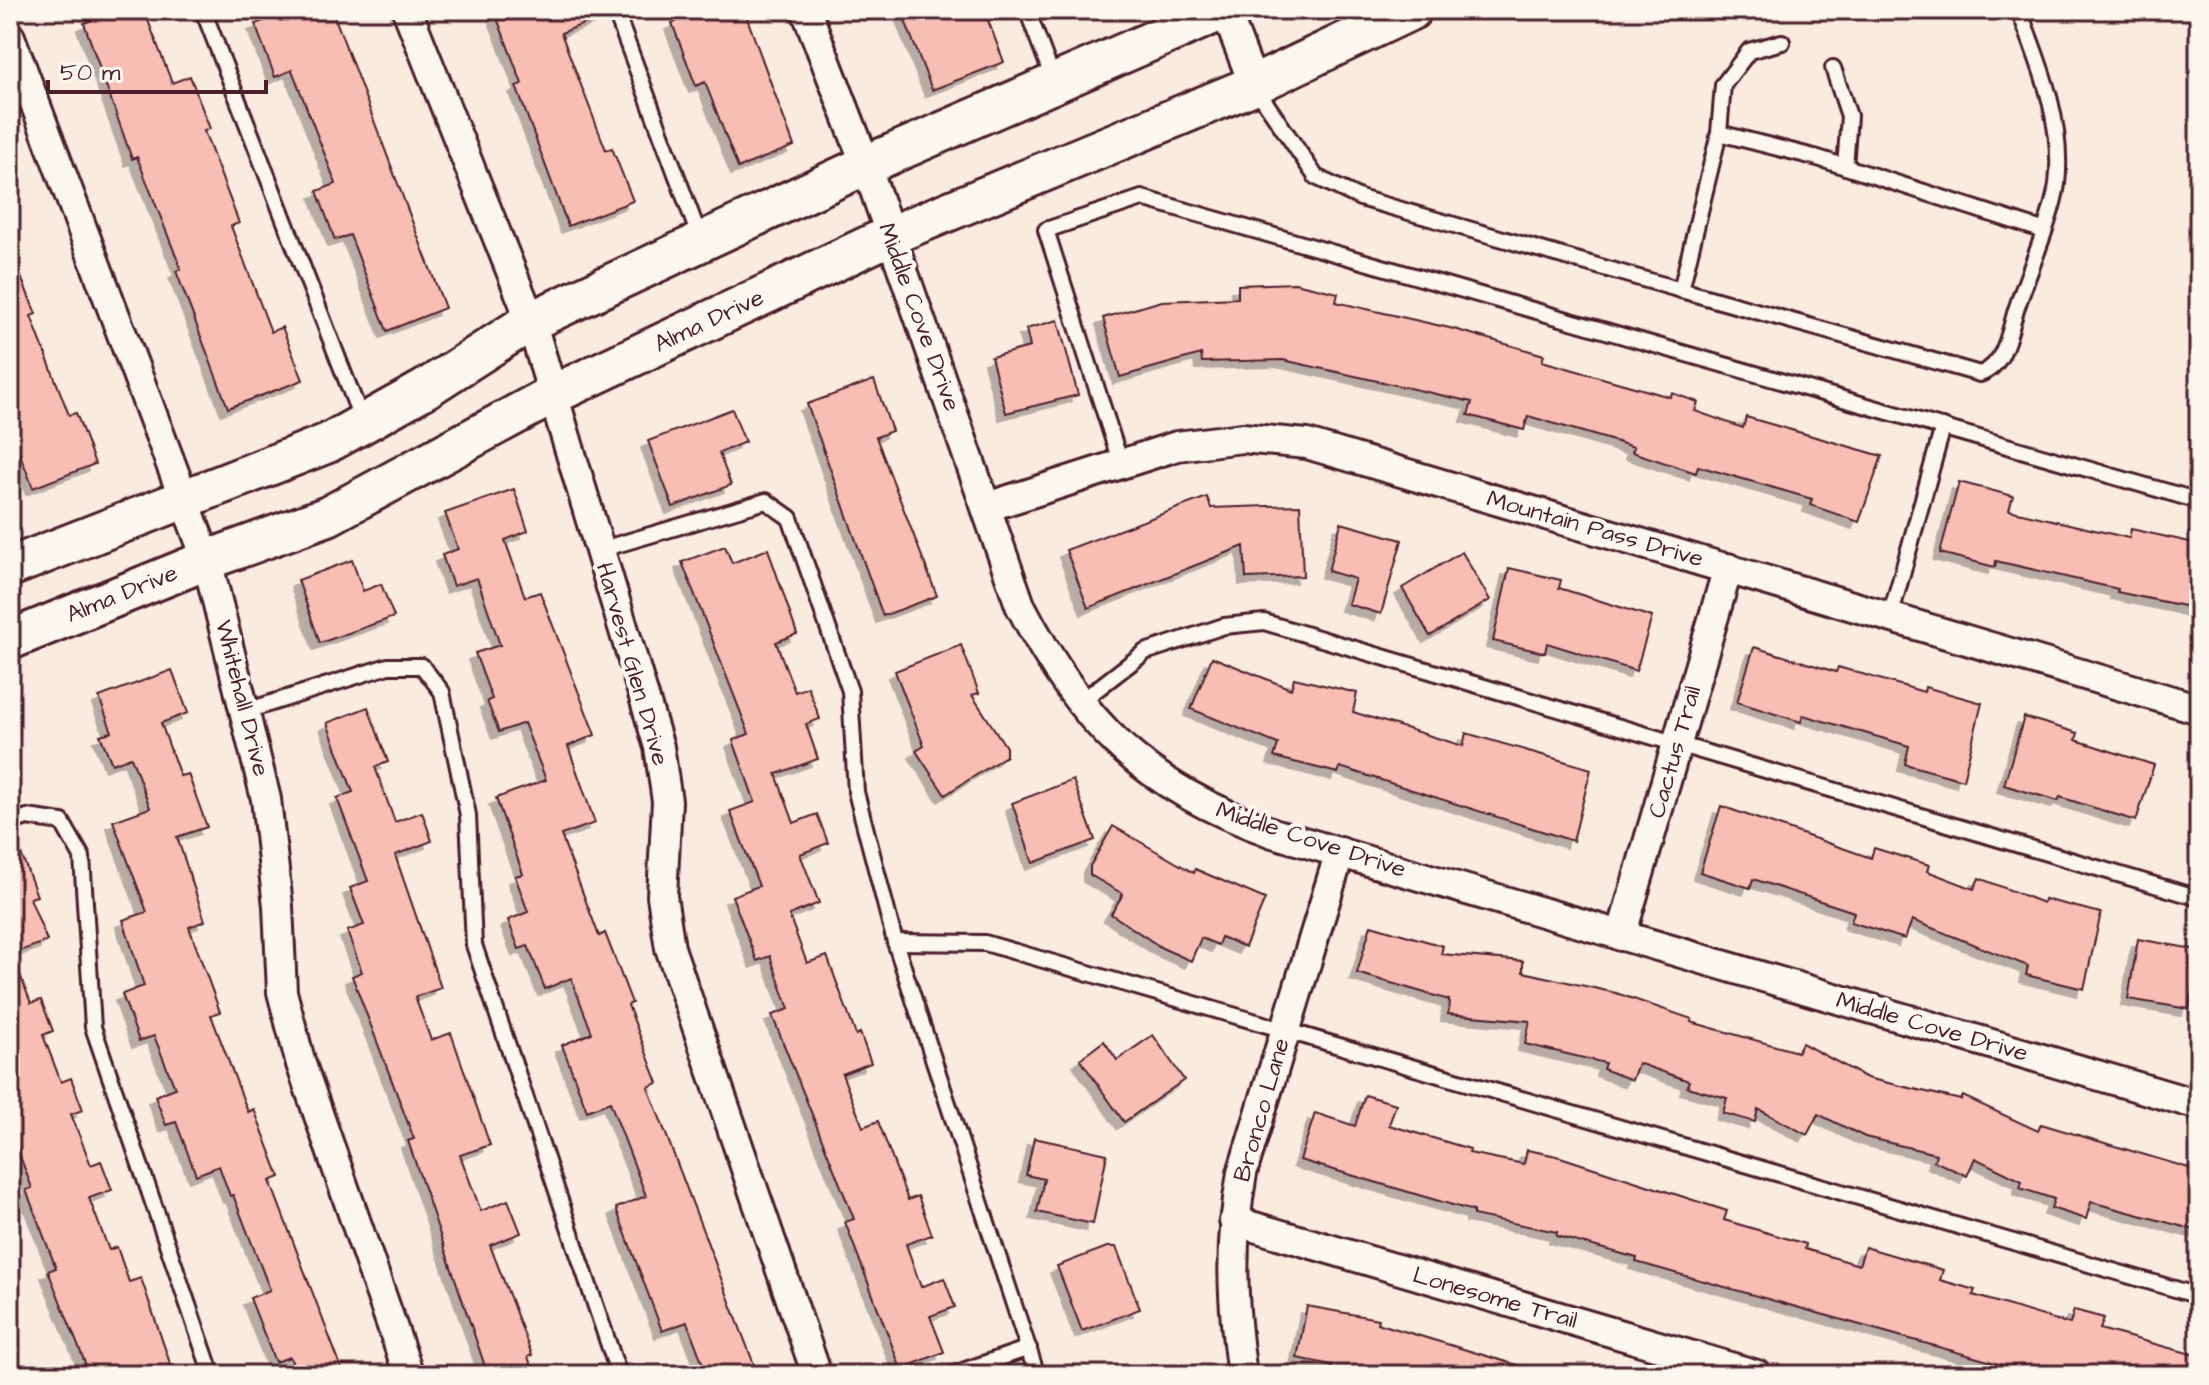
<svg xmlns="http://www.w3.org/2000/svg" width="2209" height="1385" viewBox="0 0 2209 1385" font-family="'Architects Daughter',sans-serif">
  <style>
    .building { fill: #f8bdb3; stroke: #4a1f2b; stroke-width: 2; filter: url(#shadow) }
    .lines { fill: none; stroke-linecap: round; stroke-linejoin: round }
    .service-casing { stroke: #4a1f2b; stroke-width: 20 }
    .minor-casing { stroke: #4a1f2b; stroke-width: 34 }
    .secondary-casing { stroke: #4a1f2b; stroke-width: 44 }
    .service { stroke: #fbf7ec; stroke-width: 14 }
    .minor { stroke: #fbf7ec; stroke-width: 28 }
    .secondary { stroke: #fbf7ec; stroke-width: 38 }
    .labels { text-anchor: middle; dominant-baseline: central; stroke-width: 8; stroke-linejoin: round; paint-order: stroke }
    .street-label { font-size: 24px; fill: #4a1f2b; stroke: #fbf7ec }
  </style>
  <defs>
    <filter id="shadow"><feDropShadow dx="-7" dy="7" stdDeviation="0" flood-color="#0004"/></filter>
  </defs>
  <rect width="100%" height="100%" fill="#faebe1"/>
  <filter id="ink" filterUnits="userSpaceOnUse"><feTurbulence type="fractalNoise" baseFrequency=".0125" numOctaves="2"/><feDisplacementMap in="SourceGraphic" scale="16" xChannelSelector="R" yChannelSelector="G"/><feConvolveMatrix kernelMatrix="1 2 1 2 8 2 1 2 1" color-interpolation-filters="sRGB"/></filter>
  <g filter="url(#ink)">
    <g class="building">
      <path d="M 118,10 L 144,10 L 172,83 L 190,76 L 210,129 L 204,131 L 239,223 L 231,226 L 271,332 L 282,327 L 303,380 L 228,408 L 176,271 L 181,269 L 137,157 L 132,159 L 84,23 Z"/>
      <path d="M 292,10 L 332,10 L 445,308 L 387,331 L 350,235 L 335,240 L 317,191 L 336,184 L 292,70 L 275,77 L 255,24 Z"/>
      <path d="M 494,10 L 605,10 L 606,15 L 561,33 L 606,150 L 612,148 L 633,201 L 568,226 L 516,86 L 522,84 Z"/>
      <path d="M 705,10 L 744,10 L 794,146 L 738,168 L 705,82 L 696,86 L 672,23 Z"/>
      <path d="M 901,10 L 984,10 L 1004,62 L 932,90 Z"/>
      <path d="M 10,250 L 36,314 L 31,316 L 69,415 L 76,413 L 95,464 L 33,488 L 10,428 Z"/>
      <path d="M 1295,283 L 1338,293 L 1336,302 L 1454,329 L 1544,355 L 1542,361 L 1670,397 L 1672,393 L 1698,402 L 1695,411 L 1743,428 L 1746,417 L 1882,456 L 1859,522 L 1810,505 L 1812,499 L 1698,466 L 1696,473 L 1632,452 L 1634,447 L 1528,416 L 1524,430 L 1468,415 L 1472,402 L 1283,360 L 1202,362 L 1201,354 L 1120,377 L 1103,318 L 1162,301 L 1238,298 L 1238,285 Z"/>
      <path d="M 1058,320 L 1078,395 L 1006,413 L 991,357 L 1030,347 L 1026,329 Z"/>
      <path d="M 874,380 L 892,431 L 876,437 L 937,596 L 883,616 L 807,404 Z"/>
      <path d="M 732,409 L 745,442 L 719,453 L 731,485 L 673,507 L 648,441 Z"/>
      <path d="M 1959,482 L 2013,496 L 2009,510 L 2129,538 L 2131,529 L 2199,544 L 2199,613 L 2184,606 L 2117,592 L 2118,589 L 1996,561 L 1995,567 L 1940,553 Z"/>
      <path d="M 514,489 L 528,531 L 505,540 L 525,597 L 540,592 L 595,735 L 568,746 L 595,823 L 561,835 L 599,936 L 605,933 L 632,1003 L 628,1005 L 658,1083 L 648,1087 L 758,1375 L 707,1375 L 687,1322 L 662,1331 L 616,1208 L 646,1196 L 610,1102 L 587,1111 L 562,1045 L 592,1033 L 571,978 L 545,989 L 528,946 L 519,949 L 508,920 L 528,912 L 515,876 L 523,874 L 496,798 L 546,780 L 524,723 L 499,732 L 487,701 L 492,699 L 475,653 L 500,645 L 477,578 L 453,586 L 442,555 L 458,549 L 445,513 Z"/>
      <path d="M 1207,497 L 1211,508 L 1300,505 L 1303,576 L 1246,578 L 1244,546 L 1088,608 L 1066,550 Z"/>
      <path d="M 1341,523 L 1402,540 L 1381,614 L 1348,604 L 1355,579 L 1328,571 Z"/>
      <path d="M 725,546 L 732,563 L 768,549 L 797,634 L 776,642 L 795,692 L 808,687 L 820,719 L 806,724 L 818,759 L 776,774 L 794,823 L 817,814 L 828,843 L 800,854 L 819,903 L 789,915 L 807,963 L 827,956 L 856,1035 L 860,1033 L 871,1063 L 842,1074 L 863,1127 L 878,1121 L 908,1200 L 918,1196 L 932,1235 L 906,1244 L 921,1287 L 944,1278 L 955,1307 L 930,1316 L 944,1352 L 901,1369 L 845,1222 L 854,1219 L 772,1015 L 789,1009 L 770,956 L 757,961 L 732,896 L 759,886 L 730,811 L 755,802 L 733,740 L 749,734 L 682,562 Z"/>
      <path d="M 1462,552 L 1490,600 L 1430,636 L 1402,588 Z"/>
      <path d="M 352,560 L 363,591 L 381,584 L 394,617 L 320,643 L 298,580 Z"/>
      <path d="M 1509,568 L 1561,580 L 1559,588 L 1652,617 L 1636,671 L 1547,643 L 1545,653 L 1493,641 Z"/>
      <path d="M 961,645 L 979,693 L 972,695 L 1006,747 L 1006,756 L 945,795 L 916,751 L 924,746 L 895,671 Z"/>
      <path d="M 1754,647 L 1836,672 L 1838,667 L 1924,692 L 1925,687 L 1982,703 L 1963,780 L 1905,764 L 1909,746 L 1803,715 L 1801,722 L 1737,702 Z"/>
      <path d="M 1212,657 L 1291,689 L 1294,678 L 1357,693 L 1353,712 L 1463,746 L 1466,733 L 1591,769 L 1573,841 L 1340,767 L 1338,773 L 1274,757 L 1278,744 L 1191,709 Z"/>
      <path d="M 172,670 L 188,713 L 161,723 L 180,776 L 188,774 L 207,827 L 177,837 L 205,921 L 189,927 L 220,1012 L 211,1015 L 248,1112 L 254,1109 L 280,1177 L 270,1181 L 344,1375 L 297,1375 L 290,1357 L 275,1362 L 250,1298 L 270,1290 L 233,1195 L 230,1196 L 219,1166 L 196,1175 L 176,1122 L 166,1125 L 155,1096 L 175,1088 L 154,1036 L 139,1041 L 122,994 L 144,986 L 123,920 L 147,912 L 113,821 L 150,808 L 131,757 L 112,764 L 100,735 L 112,732 L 99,697 Z"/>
      <path d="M 368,707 L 388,762 L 375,767 L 395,822 L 422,812 L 432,841 L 395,855 L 441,988 L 415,997 L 431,1040 L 451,1033 L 490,1145 L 460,1155 L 481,1211 L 508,1200 L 521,1233 L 490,1245 L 532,1355 L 528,1357 L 535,1375 L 488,1375 L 408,1141 L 414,1139 L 352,976 L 362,972 L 347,931 L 364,925 L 350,888 L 368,881 L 337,798 L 353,792 L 327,723 Z"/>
      <path d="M 2024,717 L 2078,733 L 2076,740 L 2154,765 L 2136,821 L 2060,797 L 2058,801 L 2004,785 Z"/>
      <path d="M 1073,780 L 1095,840 L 1033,863 L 1012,803 Z"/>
      <path d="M 1721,806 L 1871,858 L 1874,848 L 1929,865 L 1927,871 L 1974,889 L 1979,878 L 2043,903 L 2044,899 L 2101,913 L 2084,989 L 2026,975 L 2028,966 L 1912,920 L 1905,939 L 1851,922 L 1854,912 L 1753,879 L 1750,888 L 1700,872 Z"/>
      <path d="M 1113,826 L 1194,873 L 1195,869 L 1265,899 L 1245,947 L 1221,937 L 1218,945 L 1201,938 L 1191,961 L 1162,948 L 1111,914 L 1123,894 L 1090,875 L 1090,866 Z"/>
      <path d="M 13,832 L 37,896 L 30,898 L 47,941 L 12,954 L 31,1003 L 41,1000 L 53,1031 L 43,1035 L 61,1082 L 71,1078 L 83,1110 L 71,1114 L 91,1165 L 101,1161 L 112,1190 L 89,1198 L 109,1250 L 117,1247 L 129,1282 L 141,1278 L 174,1375 L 90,1375 L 48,1271 L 56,1268 L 26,1190 L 32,1188 L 10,1130 L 10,833 Z"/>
      <path d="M 1371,925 L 1443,946 L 1441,954 L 1523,961 L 1523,972 L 1616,993 L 1692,1019 L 1691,1022 L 1797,1052 L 1802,1043 L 1867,1078 L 1961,1100 L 1963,1096 L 2038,1131 L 2041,1124 L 2199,1171 L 2199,1231 L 2091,1202 L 2086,1219 L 2051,1208 L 2054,1199 L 2020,1188 L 2022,1181 L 1975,1158 L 1967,1176 L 1934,1161 L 1936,1154 L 1865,1137 L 1818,1114 L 1807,1135 L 1758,1109 L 1755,1122 L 1723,1113 L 1727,1098 L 1687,1087 L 1689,1081 L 1638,1063 L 1632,1080 L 1603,1069 L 1605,1063 L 1525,1044 L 1530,1021 L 1448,1014 L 1449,1000 L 1357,973 Z"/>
      <path d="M 2138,939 L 2199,950 L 2189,1009 L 2128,999 Z"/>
      <path d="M 1153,1035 L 1184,1080 L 1124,1122 L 1080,1059 L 1104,1041 L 1117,1060 Z"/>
      <path d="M 1365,1095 L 1396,1104 L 1389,1125 L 1470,1149 L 1469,1153 L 1524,1164 L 1527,1150 L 1557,1156 L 1727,1211 L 1724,1220 L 1806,1244 L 1805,1249 L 1859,1265 L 1865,1247 L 1943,1270 L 1940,1280 L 1975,1290 L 1973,1295 L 2070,1324 L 2074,1310 L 2104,1318 L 2100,1329 L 2199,1356 L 2199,1375 L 2038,1375 L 1636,1262 L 1637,1258 L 1556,1236 L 1557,1232 L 1473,1215 L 1473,1211 L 1300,1160 L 1315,1113 L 1355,1126 Z"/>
      <path d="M 1034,1138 L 1107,1154 L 1093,1224 L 1037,1212 L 1044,1179 L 1026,1175 Z"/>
      <path d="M 1107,1247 L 1116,1247 L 1140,1309 L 1082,1331 L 1057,1266 Z"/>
      <path d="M 1307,1306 L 1378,1319 L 1377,1323 L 1533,1370 L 1532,1375 L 1330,1375 L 1332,1365 L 1297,1358 Z"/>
    </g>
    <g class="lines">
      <defs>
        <g id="service">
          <path d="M 203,10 L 363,423"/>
          <path d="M 615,10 L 701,241"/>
          <path d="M 1027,10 L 1054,81"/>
          <path d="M 2019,10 C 2040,65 2064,123 2057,184 C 2053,215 2028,274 2017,307 C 2009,331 2006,365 1980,374 L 1681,290 L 1719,133 L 1818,158 L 2042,230"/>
          <path d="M 1833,68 L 1849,116 L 1845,167"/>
          <path d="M 1255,87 L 1316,177 L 1360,198 L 1681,290"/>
          <path d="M 1719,133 L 1723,85 L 1749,51 L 1782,42"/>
          <path d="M 1121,464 L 1046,230 L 1142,198 L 2199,501"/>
          <path d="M 599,550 L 766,501 L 790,518 L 850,691 L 856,792 L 895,942 L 1037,1375"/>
          <path d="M 1890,617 L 1943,427"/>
          <path d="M 1079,703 L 1145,652 L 1224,626 L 1264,622 L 2199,898"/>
          <path d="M 246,711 L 388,666 L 422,666 L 442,692 L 468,815 L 474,945 L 619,1375"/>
          <path d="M 10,823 L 27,817 L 62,822 L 82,857 L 93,1027 L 212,1375"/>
          <path d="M 895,942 L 985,943 L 2199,1296"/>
          <path d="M 951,1375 L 1029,1348"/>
        </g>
        <g id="minor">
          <path d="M 407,10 L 531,321 L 659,747 L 667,801 L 662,896 L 670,948 L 817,1375"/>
          <path d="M 806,10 L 866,165 L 1020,605 C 1083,726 1143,786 1273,833 L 2199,1105"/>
          <path d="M 1225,10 L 1254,85"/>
          <path d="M 10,37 L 207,560 L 266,799 L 278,906 L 282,992 L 301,1064 L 409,1375"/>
          <path d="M 987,507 L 1177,446 L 1242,438 L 1307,444 L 2199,709"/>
          <path d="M 1621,936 L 1728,568"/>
          <path d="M 1234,1221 L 1757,1375"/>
          <path d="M 1242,1375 C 1232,1302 1229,1247 1242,1173 L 1340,852"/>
        </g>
        <g id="secondary">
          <path d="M 10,567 L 328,443 L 425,389 L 531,321 L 866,165 L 1223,10"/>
          <path d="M 10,640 L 207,560 L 328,516 L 552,395 L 889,236 L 1254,85 L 1412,10"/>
        </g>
      </defs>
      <use href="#service" class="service-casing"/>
      <use href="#minor" class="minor-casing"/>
      <use href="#secondary" class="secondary-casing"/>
      <use href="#service" class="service"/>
      <use href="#minor" class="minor"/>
      <use href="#secondary" class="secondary"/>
    </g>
  </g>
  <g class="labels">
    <g class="street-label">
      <text transform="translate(919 317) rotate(70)">Middle Cove Drive</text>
      <text transform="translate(709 321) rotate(-25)">Alma Drive</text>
      <text transform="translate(1595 529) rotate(16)">Mountain Pass Drive</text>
      <text transform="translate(122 594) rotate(-22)">Alma Drive</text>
      <text transform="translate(632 664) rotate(74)">Harvest Glen Drive</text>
      <text transform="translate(242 698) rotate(76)">Whitehall Drive</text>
      <text transform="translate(1675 752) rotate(-74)">Cactus Trail</text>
      <text transform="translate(1311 840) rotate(18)">Middle Cove Drive</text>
      <text transform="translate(1932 1027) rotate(16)">Middle Cove Drive</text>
      <text transform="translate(1262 1110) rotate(-74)">Bronco Lane</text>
      <text transform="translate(1495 1298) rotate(16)">Lonesome Trail</text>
    </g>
  </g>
  <rect width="2209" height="1385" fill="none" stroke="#fbf7ec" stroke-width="40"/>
  <rect x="20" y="20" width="2169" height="1345" fill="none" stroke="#4a1f2b" stroke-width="3" filter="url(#ink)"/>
  <path d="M48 80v12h218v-12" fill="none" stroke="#4a1f2b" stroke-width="4"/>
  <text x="60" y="80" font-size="24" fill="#4a1f2b" stroke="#fbf7ec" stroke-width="6" paint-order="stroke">50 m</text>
</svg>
